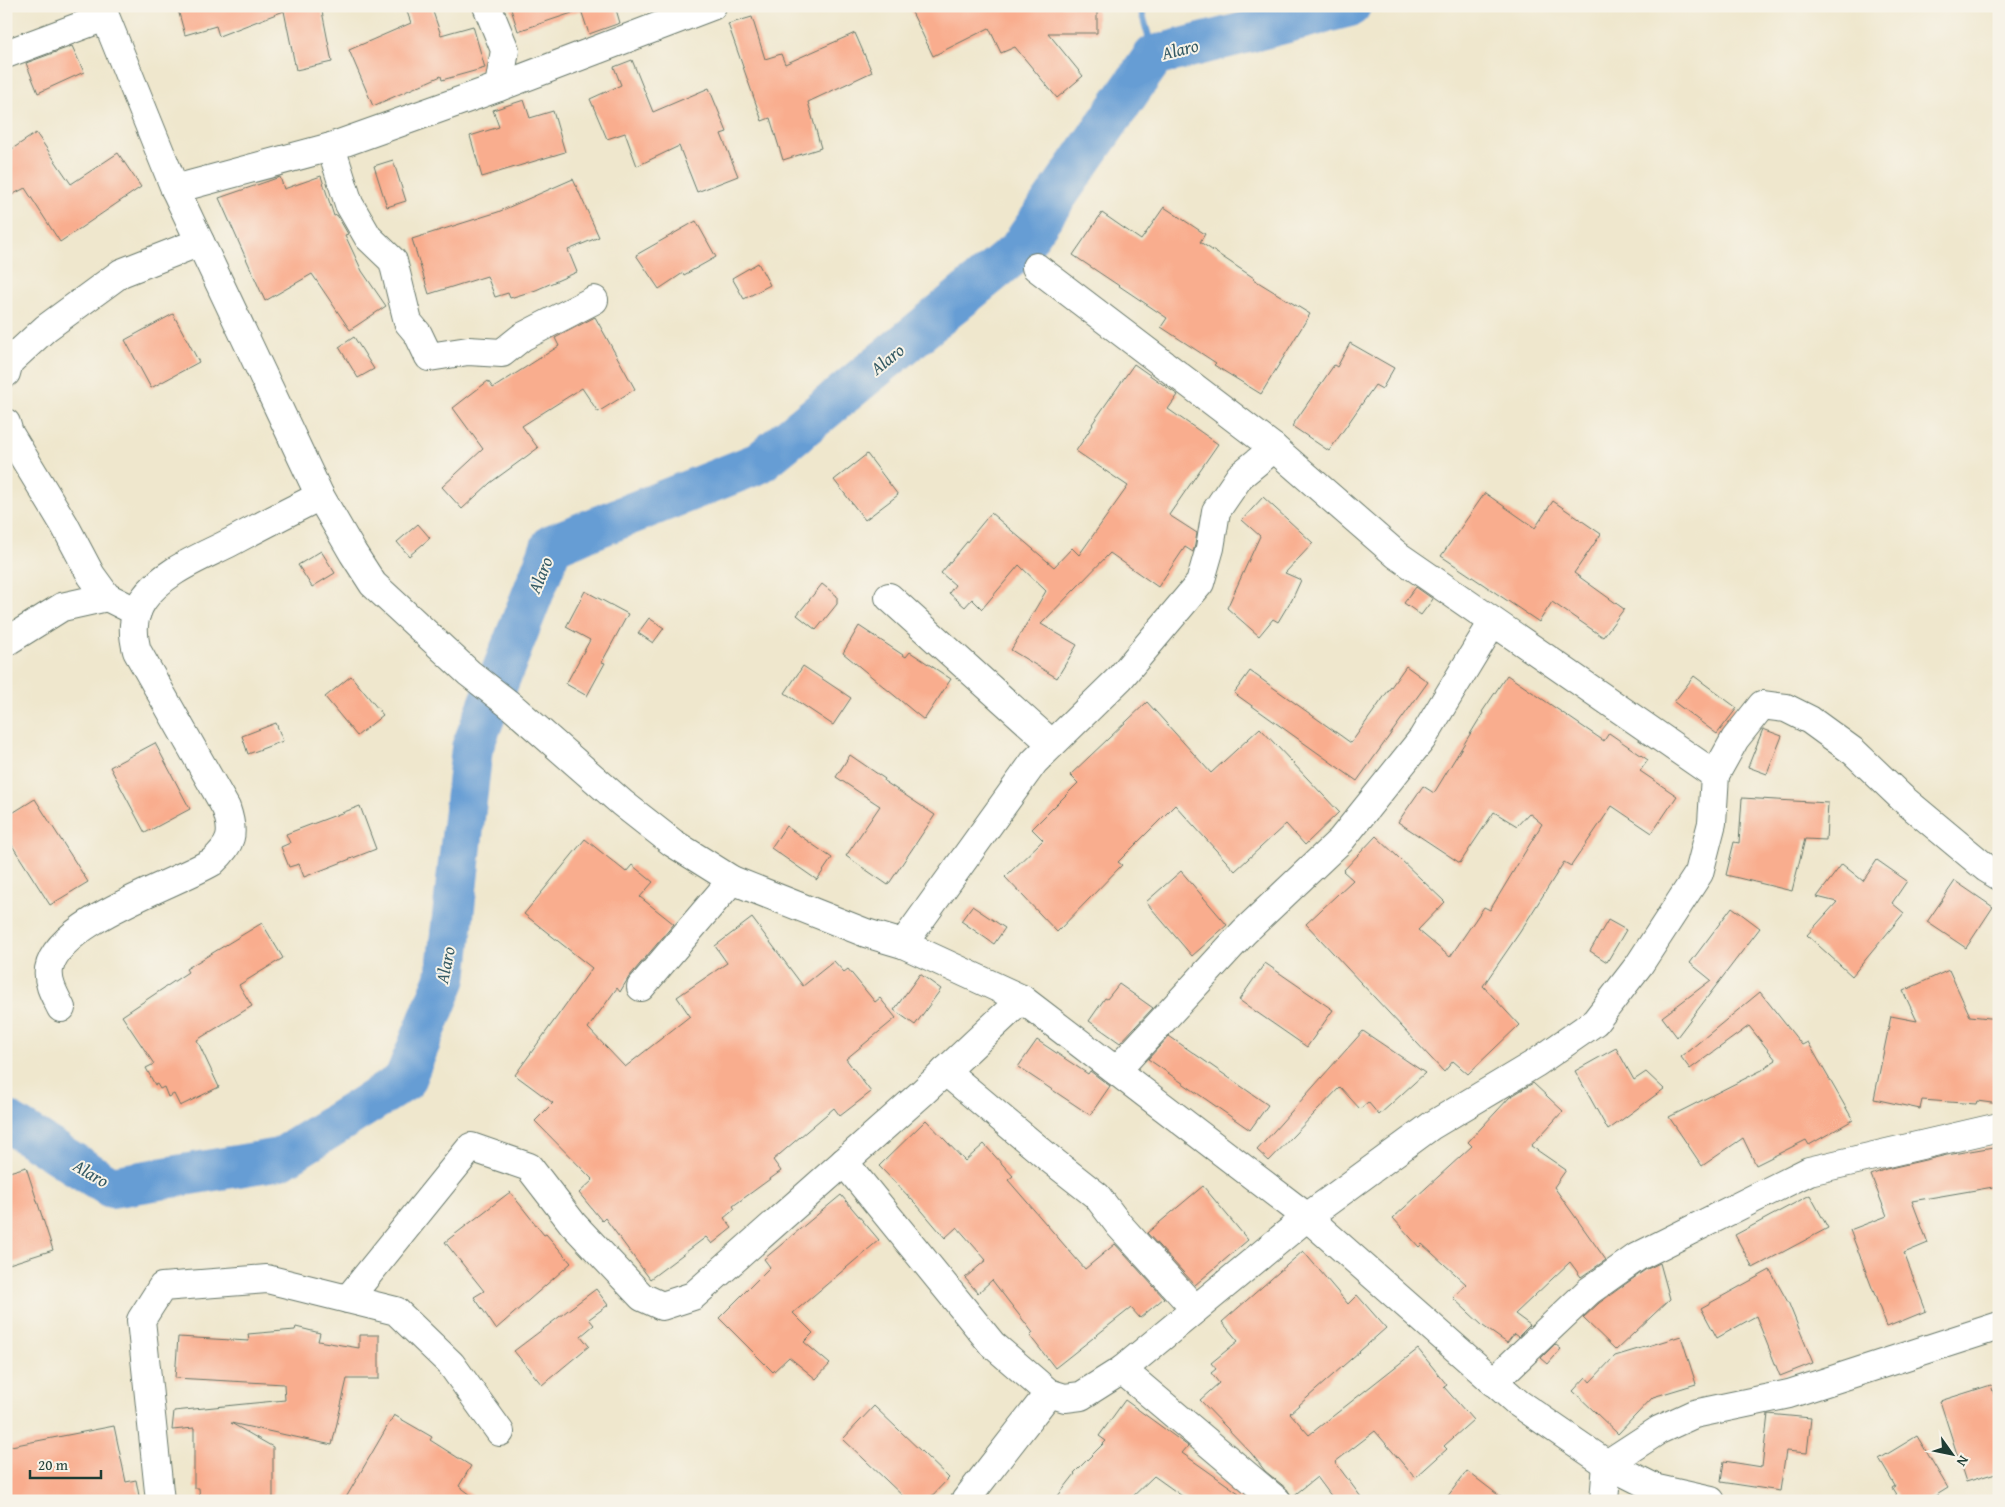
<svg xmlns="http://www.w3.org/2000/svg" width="2005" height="1507" viewBox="0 0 2005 1507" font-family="'Gentium Book Plus',serif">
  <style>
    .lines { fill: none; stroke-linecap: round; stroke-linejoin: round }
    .stream { stroke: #669dd4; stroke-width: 7 }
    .river { stroke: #669dd4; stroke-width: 42 }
    .building { fill: #f9ad8e }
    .minor-casing { stroke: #68786a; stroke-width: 30 }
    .minor { stroke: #fff; stroke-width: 28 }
    .labels { text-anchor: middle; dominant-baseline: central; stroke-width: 4; stroke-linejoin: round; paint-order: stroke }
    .water-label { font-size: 18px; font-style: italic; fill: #345a64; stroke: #f7f3e8 }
  </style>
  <rect width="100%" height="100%" fill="#f7f3e8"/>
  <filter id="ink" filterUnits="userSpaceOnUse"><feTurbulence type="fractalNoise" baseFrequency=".02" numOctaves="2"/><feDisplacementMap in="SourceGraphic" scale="10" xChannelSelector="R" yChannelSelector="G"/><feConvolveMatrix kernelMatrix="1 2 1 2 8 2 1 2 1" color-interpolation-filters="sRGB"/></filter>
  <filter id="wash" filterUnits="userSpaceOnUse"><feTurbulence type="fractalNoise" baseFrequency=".0096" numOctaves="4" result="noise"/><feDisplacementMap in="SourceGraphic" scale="20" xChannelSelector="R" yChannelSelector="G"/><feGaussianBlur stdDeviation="1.12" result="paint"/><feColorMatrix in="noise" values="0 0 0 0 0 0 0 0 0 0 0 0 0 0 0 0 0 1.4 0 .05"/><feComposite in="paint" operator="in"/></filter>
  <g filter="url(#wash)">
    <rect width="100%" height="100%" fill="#efe7cd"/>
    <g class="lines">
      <path class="stream" d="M 1140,6 L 1154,56"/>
      <path class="river" d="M 6,1121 L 111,1187 L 280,1159 L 404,1081 L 446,978 L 472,748 L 552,545 L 759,463 L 1018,251 L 1154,56 L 1350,6"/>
    </g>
    <g id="blocks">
      <g class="building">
        <path d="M 177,6 L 321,6 L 332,62 L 296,70 L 284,11 L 219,36 L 216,26 L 185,35 Z"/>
        <path d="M 405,6 L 431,6 L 441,35 L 473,26 L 485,68 L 442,80 L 441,76 L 373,106 L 349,50 L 411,23 Z"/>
        <path d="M 510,6 L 615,6 L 620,23 L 589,34 L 581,10 L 518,31 Z"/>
        <path d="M 909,6 L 1097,6 L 1097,33 L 1048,33 L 1083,76 L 1057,98 L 1015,47 L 1001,53 L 989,28 L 933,56 Z"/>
        <path d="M 752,17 L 765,59 L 781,54 L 785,64 L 855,33 L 872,72 L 808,102 L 821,148 L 783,160 L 770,118 L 762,121 L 728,24 Z"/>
        <path d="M 72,46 L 84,72 L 38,93 L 26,63 Z"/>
        <path d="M 632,60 L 653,112 L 709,88 L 727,132 L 721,134 L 738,176 L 697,192 L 679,146 L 637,166 L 625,133 L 607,139 L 590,99 L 621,85 L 614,67 Z"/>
        <path d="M 524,100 L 530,118 L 553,111 L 565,152 L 482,177 L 470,136 L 499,127 L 493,110 Z"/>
        <path d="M 36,133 L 71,184 L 118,153 L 141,187 L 60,242 L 25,188 L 6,198 L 6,153 Z"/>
        <path d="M 393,160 L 406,201 L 387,207 L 374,166 Z"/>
        <path d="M 321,176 L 334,216 L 337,215 L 348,234 L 345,235 L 362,271 L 386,306 L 350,330 L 312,274 L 265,301 L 219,198 L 280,177 L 284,189 Z"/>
        <path d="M 573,179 L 599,237 L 568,250 L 577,272 L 536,290 L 510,298 L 508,293 L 495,297 L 487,276 L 429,294 L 412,239 L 498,212 Z"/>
        <path d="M 1164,207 L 1205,234 L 1200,242 L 1254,278 L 1253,279 L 1310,314 L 1261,394 L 1214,365 L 1216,363 L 1161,327 L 1167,318 L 1073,255 L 1102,213 L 1141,240 Z"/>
        <path d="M 696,221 L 716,257 L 684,275 L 683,273 L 659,289 L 636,255 Z"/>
        <path d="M 758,263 L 770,285 L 744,299 L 732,278 Z"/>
        <path d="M 173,314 L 199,362 L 151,388 L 125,340 Z"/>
        <path d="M 595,317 L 635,389 L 598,412 L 582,388 L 522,426 L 538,448 L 490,483 L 462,509 L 442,487 L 483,449 L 453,408 L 488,381 L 493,388 L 559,346 L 555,338 Z"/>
        <path d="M 354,337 L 374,369 L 358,378 L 339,347 Z"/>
        <path d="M 1350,343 L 1394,368 L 1382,389 L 1375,385 L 1329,451 L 1292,426 L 1334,365 L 1337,367 Z"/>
        <path d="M 1134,364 L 1178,395 L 1168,409 L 1218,444 L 1169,515 L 1197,533 L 1195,545 L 1193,552 L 1185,547 L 1158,587 L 1110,553 L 1041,624 L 1077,645 L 1057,678 L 1011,650 L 1046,591 L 1019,565 L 982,609 L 972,599 L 965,607 L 949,593 L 955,585 L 941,573 L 991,513 L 1054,567 L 1072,548 L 1079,555 L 1128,486 L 1076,451 L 1093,425 L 1092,424 Z"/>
        <path d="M 867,454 L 898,495 L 865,520 L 834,480 Z"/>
        <path d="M 1485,493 L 1535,528 L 1553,501 L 1601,534 L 1574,573 L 1624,609 L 1603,637 L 1552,602 L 1539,622 L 1441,556 Z"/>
        <path d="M 1263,497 L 1313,543 L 1285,573 L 1301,580 L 1291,602 L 1290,602 L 1278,622 L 1273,619 L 1259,636 L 1227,608 L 1260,536 L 1242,520 Z"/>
        <path d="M 418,524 L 430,538 L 409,556 L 397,542 Z"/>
        <path d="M 321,551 L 335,573 L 312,587 L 298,565 Z"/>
        <path d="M 822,584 L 837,596 L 837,604 L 816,630 L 797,615 Z"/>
        <path d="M 1416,587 L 1433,599 L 1421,615 L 1404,603 Z"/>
        <path d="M 585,591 L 628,614 L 602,662 L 605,663 L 587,696 L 566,684 L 590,640 L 566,627 Z"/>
        <path d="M 649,618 L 664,628 L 653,643 L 638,633 Z"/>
        <path d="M 859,626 L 906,657 L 910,652 L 951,679 L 924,720 L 843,653 Z"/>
        <path d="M 803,666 L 851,698 L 833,725 L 785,693 Z"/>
        <path d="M 1406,666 L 1428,682 L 1357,781 L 1234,693 L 1250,671 L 1351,743 Z"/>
        <path d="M 1507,675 L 1604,741 L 1609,733 L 1648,760 L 1640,771 L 1677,796 L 1652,833 L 1612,806 L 1571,866 L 1564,862 L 1520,932 L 1483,986 L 1519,1025 L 1468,1074 L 1453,1061 L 1444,1072 L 1306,924 L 1353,880 L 1343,871 L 1376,836 L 1445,902 L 1418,930 L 1450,957 L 1484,907 L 1490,910 L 1542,824 L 1529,813 L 1517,826 L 1494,812 L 1460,863 L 1398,822 L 1423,786 L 1434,793 L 1483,713 L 1482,712 Z"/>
        <path d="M 351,676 L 383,715 L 357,736 L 325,697 Z"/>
        <path d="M 1694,676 L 1737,708 L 1717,734 L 1674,702 Z"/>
        <path d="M 1147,702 L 1211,773 L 1260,728 L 1339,812 L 1305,845 L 1286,824 L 1235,871 L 1175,805 L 1118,862 L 1122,865 L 1057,932 L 1005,877 L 1043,840 L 1032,829 L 1078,783 L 1070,775 Z"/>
        <path d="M 276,723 L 283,741 L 248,754 L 242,736 Z"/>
        <path d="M 1763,729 L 1782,736 L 1767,774 L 1748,767 Z"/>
        <path d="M 155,743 L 190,809 L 145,833 L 110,767 Z"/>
        <path d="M 850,755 L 885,779 L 884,781 L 935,815 L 888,885 L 846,856 L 880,806 L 836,777 Z"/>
        <path d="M 1742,798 L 1828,803 L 1826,840 L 1805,839 L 1792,891 L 1726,875 L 1734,842 L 1739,843 Z"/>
        <path d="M 35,799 L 88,882 L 50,905 L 6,836 L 6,817 Z"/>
        <path d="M 360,806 L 376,849 L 304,877 L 299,864 L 289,867 L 281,847 L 290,843 L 286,834 Z"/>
        <path d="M 786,826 L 832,858 L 817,880 L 771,848 Z"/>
        <path d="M 585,839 L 626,872 L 632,865 L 653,882 L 640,897 L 674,924 L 629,977 L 620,992 L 617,988 L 588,1028 L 625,1067 L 690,1016 L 677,997 L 727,963 L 715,946 L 752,918 L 803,986 L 834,961 L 844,972 L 848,969 L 875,1002 L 880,998 L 896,1018 L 846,1059 L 871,1092 L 840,1116 L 834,1108 L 773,1160 L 781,1171 L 733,1206 L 735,1209 L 724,1218 L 732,1228 L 712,1244 L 706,1237 L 650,1279 L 605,1218 L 602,1221 L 579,1193 L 593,1180 L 535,1121 L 553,1103 L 515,1075 L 592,968 L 524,914 Z"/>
        <path d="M 1877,860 L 1907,881 L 1892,903 L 1904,913 L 1852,976 L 1807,935 L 1837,902 L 1817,897 L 1842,864 L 1863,881 Z"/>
        <path d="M 1181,871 L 1227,925 L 1192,956 L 1146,902 Z"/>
        <path d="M 1955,881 L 1993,907 L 1966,948 L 1927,922 Z"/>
        <path d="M 972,906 L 1005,928 L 994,944 L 961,921 Z"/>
        <path d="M 1732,907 L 1760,928 L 1677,1037 L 1662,1017 L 1711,980 L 1690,963 Z"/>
        <path d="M 1608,920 L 1626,930 L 1607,962 L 1590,951 Z"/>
        <path d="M 262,923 L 283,958 L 239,985 L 252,1006 L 197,1040 L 219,1087 L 180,1106 L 174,1094 L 168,1097 L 164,1087 L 160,1089 L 157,1084 L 155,1085 L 146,1068 L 154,1064 L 122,1016 L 188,972 L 186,969 Z"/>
        <path d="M 1265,963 L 1333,1010 L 1307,1047 L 1239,1000 Z"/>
        <path d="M 1949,970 L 1970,1016 L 1999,1019 L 1999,1104 L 1977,1101 L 1976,1104 L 1922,1100 L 1920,1109 L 1874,1099 L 1891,1016 L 1917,1021 L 1903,991 Z"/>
        <path d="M 920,974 L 941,989 L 915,1025 L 894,1010 Z"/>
        <path d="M 1119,984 L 1153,1008 L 1120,1043 L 1089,1021 L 1105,998 L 1107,999 Z"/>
        <path d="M 1760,992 L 1802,1045 L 1808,1042 L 1853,1120 L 1809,1145 L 1806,1140 L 1756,1165 L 1743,1138 L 1702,1166 L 1669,1117 L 1766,1068 L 1765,1067 L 1776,1060 L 1749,1026 L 1690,1069 L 1681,1057 Z"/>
        <path d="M 1363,1031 L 1425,1073 L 1379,1115 L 1368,1102 L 1360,1109 L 1340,1087 L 1269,1161 L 1257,1150 Z"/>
        <path d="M 1169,1036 L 1268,1105 L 1250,1130 L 1148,1059 Z"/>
        <path d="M 1037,1040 L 1088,1074 L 1090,1071 L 1110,1086 L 1090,1115 L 1018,1067 Z"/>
        <path d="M 1616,1048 L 1634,1080 L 1646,1072 L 1664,1089 L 1608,1130 L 1575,1071 Z"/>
        <path d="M 1533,1083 L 1563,1111 L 1531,1146 L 1566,1170 L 1554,1187 L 1606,1260 L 1581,1277 L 1570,1262 L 1515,1314 L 1530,1325 L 1518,1337 L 1514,1334 L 1507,1343 L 1483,1326 L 1453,1298 L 1466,1284 L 1422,1244 L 1419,1247 L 1393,1218 L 1472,1146 L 1468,1142 L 1510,1097 Z"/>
        <path d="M 926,1120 L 965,1161 L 984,1144 L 1013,1176 L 1008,1180 L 1085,1269 L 1115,1244 L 1164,1298 L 1140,1318 L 1131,1308 L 1055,1368 L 1030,1336 L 1033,1333 L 992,1280 L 978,1293 L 965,1278 L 986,1260 L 957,1227 L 945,1238 L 917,1205 L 879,1166 Z"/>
        <path d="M 1999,1146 L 1999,1186 L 1912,1201 L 1928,1243 L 1904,1253 L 1926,1311 L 1887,1327 L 1850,1230 L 1887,1216 L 1871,1175 L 1886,1169 L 1947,1155 Z"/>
        <path d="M 26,1167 L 53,1250 L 6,1265 L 6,1173 Z"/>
        <path d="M 1203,1186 L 1248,1240 L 1195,1285 L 1147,1233 Z"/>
        <path d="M 510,1192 L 544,1235 L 546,1234 L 571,1263 L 496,1329 L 474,1297 L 484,1291 L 445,1242 Z"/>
        <path d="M 841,1195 L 879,1240 L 793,1313 L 813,1333 L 804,1342 L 830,1364 L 816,1379 L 789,1357 L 773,1372 L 719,1318 L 770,1267 L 764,1259 Z"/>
        <path d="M 1810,1195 L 1828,1228 L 1753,1268 L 1735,1235 Z"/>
        <path d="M 1303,1251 L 1348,1304 L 1357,1295 L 1386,1328 L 1290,1413 L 1309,1435 L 1418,1349 L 1447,1385 L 1444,1387 L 1473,1420 L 1444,1446 L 1447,1449 L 1415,1478 L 1375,1431 L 1335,1462 L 1364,1501 L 1335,1501 L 1317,1477 L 1292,1497 L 1287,1489 L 1265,1471 L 1251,1453 L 1200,1400 L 1219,1383 L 1211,1373 L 1216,1369 L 1211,1363 L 1238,1341 L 1222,1322 Z"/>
        <path d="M 1660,1263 L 1670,1299 L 1616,1350 L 1583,1318 L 1599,1303 L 1645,1270 Z"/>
        <path d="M 1770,1270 L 1789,1304 L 1813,1363 L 1780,1376 L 1756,1316 L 1717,1338 L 1701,1308 Z"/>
        <path d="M 596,1289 L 608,1305 L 589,1319 L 594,1325 L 581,1336 L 589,1346 L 542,1385 L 514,1351 Z"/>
        <path d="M 296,1327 L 320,1333 L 318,1341 L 359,1348 L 359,1335 L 379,1335 L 379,1379 L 347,1379 L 332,1445 L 231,1423 L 273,1447 L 273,1501 L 200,1501 L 199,1488 L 194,1488 L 194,1428 L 172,1430 L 174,1411 L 285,1400 L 284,1384 L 175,1378 L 178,1337 L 249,1341 L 248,1334 L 295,1330 Z"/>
        <path d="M 1681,1336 L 1696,1384 L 1653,1397 L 1618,1434 L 1573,1391 L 1586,1377 L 1590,1382 L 1615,1356 Z"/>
        <path d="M 1555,1344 L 1561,1349 L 1548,1364 L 1541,1358 Z"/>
        <path d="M 1991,1385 L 1999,1410 L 1999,1472 L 1966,1482 L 1940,1401 Z"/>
        <path d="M 1125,1400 L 1188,1446 L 1182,1453 L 1250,1501 L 1189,1501 L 1154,1476 L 1128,1501 L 1054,1501 L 1075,1474 L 1074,1473 L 1106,1441 L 1099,1436 Z"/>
        <path d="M 874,1406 L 949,1478 L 927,1501 L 908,1501 L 843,1439 Z"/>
        <path d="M 1768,1414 L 1811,1418 L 1807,1453 L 1786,1451 L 1780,1491 L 1721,1482 L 1724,1461 L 1762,1467 Z"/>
        <path d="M 394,1415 L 432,1437 L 430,1440 L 471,1466 L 459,1486 L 479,1501 L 344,1501 Z"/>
        <path d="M 114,1426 L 126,1482 L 136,1480 L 140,1501 L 6,1501 L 6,1447 Z"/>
        <path d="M 1917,1436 L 1948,1488 L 1927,1501 L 1900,1501 L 1892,1488 L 1895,1486 L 1879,1459 Z"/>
        <path d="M 1467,1471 L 1506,1501 L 1444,1501 Z"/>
      </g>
    </g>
  </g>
  <g filter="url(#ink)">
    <use href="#blocks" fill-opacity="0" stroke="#68786a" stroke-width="1"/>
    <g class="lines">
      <defs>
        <g id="minor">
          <path d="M 101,6 L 175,189 L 320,496 L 353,553 L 373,584 L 469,673 L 510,705 L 622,803 L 673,843 L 732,880 L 866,933 L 903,944 L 1022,999 L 1307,1217 L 1518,1403 L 1607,1464 L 1657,1489 L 1711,1501"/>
          <path d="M 487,6 L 505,50 L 499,87"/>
          <path d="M 6,54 L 105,17"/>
          <path d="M 331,147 L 349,204 L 368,237 L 393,261 L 408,322 L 418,334 L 429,357 L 468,351 L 502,353 L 522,337 L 594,300"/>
          <path d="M 175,189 L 331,147 L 499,87 L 712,6"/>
          <path d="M 6,373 L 9,362 L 46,328 L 121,273 L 200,242"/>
          <path d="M 6,423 L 9,433 L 64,524 L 91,575 L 107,597 L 137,612"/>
          <path d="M 889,597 L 1052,744"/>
          <path d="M 6,642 L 62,607 L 107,597"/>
          <path d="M 1715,775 L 1735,739 L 1762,705 L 1786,708 L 1810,720 L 1854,752 L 1902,798 L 1986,868 L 1999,876"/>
          <path d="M 903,944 L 1034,762 L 1120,678 L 1200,583 L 1210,548 L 1216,511 L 1240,476 L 1274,448"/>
          <path d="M 641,987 L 732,880"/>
          <path d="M 61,1008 C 55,996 47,983 49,969 C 58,921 173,885 212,862 C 232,844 235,834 226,808 L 137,651 C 132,632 132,617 143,600 C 163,571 202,557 231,542 C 261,526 290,511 320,496"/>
          <path d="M 945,1071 L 1050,1159 L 1097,1196 L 1119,1225 L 1195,1309"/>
          <path d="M 1116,1071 L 1244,932 L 1341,840 L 1422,739 L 1493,622"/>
          <path d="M 844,1162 L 992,1344 L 1049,1393 L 1065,1398 L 1081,1396 L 1122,1370 L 1307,1217 L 1431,1126 L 1536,1063 L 1595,1022 L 1639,965 L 1699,873 L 1712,823 L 1715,775 L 1397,555 L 1274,448 L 1036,267"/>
          <path d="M 348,1299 L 471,1147 L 529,1167 L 573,1224 L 642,1297 L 662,1306 L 693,1296 L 922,1093 L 1022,999"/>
          <path d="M 1122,1370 L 1277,1501"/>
          <path d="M 1493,1382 L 1589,1291 L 1637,1257 L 1809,1171 L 1999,1127"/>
          <path d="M 160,1501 L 141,1320 L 162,1287 L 267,1279 L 396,1311 L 451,1364 L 500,1432"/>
          <path d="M 965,1501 L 1049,1393"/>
          <path d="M 1604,1501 L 1607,1464 L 1659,1430 L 1694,1414 L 1789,1394 L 1999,1326"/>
        </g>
      </defs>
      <use href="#minor" class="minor-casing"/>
      <use href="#minor" class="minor"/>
    </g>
  </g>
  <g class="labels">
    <g class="water-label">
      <text transform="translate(1180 49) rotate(-14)">Alaro</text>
      <text transform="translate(887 359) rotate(-39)">Alaro</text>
      <text transform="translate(540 575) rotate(-68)">Alaro</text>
      <text transform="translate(445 965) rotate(-79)">Alaro</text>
      <text transform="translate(91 1173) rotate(30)">Alaro</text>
    </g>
  </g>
  <rect width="2005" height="1507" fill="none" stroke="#f7f3e8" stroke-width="25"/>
  <g transform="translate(1952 1454) rotate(123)" stroke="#f7f3e8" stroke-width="4" paint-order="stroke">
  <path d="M0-4L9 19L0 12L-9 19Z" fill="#1f3d34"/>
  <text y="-8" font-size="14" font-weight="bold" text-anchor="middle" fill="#1f3d34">N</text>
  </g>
  <path d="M30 1470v8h71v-8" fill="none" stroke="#1f3d34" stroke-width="2.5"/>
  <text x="38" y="1470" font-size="15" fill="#1f3d34" stroke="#f7f3e8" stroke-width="4" paint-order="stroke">20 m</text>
</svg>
